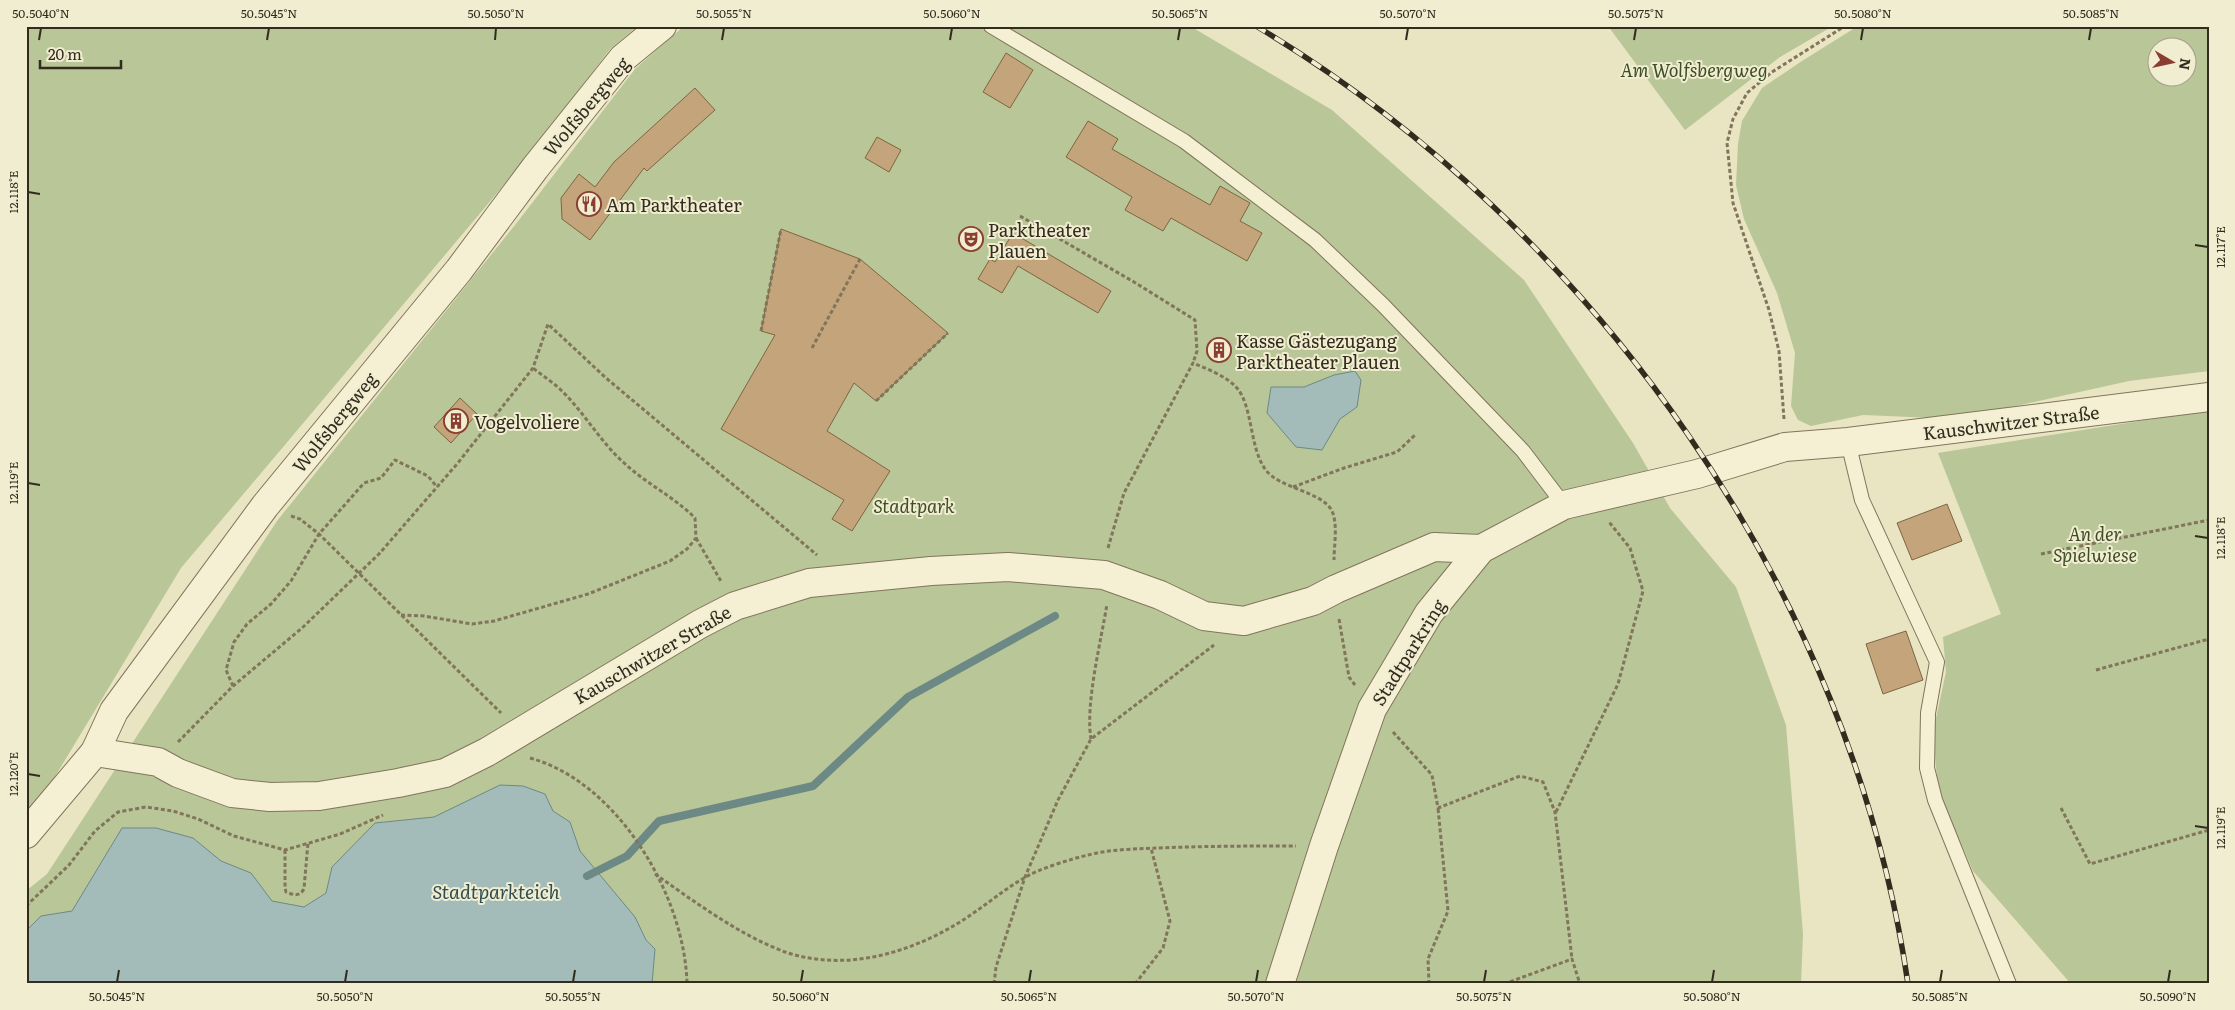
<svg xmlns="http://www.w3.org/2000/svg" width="2235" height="1010" viewBox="0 0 2235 1010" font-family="Literata,serif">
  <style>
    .green { fill: #b9c697; fill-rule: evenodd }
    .water { fill: #a4bcb9; stroke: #6c8986 }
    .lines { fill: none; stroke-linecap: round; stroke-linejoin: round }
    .stream { stroke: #6c8986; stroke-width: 8 }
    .building { fill: #c4a57b; stroke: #7e6443 }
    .service-casing { stroke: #81755b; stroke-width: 16 }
    .minor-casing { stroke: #81755b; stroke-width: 30 }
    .path { stroke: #81755b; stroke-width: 3; stroke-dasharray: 4 2.5; stroke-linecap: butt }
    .service { stroke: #f5f0d4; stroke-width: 14 }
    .minor { stroke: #f5f0d4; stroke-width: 28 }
    .rail-casing { stroke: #322b1e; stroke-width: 5.5 }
    .rail { stroke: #f1edd1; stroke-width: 4; stroke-dasharray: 11; stroke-linecap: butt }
    .ticks { fill: none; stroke: #322b1e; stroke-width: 2 }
    .labels { text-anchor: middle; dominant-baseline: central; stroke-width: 4; stroke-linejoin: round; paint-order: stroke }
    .park-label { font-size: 18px; font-style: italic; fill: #3d4d26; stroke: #f1edd1 }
    .street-label { font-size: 18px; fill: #322b1e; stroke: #f1edd1 }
    .poi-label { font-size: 18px; fill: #322b1e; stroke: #f1edd1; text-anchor: start }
    .water-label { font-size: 19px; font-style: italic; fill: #2e4e51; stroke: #f1edd1 }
    .neatline { fill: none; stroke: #322b1e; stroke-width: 2 }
    .ticks-label { font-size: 12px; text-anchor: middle; fill: #322b1e }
  </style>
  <rect width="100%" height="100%" fill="#e9e4c2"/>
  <g class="green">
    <path d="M 26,26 L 638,26 L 611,48 L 525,160 L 181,568 L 33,813 L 26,820 Z"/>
    <path d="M 684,26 L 1190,26 L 1332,110 L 1524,280 L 1633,443 L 1670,508 L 1736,587 L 1786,725 L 1803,934 L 1801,984 L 26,984 L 26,891 L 47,874 L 277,521 L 519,220 L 635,69 Z"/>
    <path d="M 1608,26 L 1833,26 L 1780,57 L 1685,130 Z"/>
    <path d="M 1858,26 L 2209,26 L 2209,371 L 2129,381 L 1958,419 L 1863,415 L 1811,426 L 1798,420 L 1791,406 L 1795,353 L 1777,293 L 1744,219 L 1736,185 L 1738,144 L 1742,121 L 1762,88 L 1802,61 ZM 2158,48 L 2188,48 L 2188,78 L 2158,78 Z"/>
    <path d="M 2209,410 L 2209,984 L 2071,984 L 1973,871 L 1938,790 L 1933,732 L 1946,672 L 1943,637 L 2001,614 L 1938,453 Z"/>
  </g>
  <g class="water">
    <path d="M 1355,371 L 1361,380 L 1357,407 L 1340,419 L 1322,450 L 1296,447 L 1267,413 L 1271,387 L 1304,387 L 1334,375 Z"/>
    <path d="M 500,785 L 523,786 L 545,794 L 553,811 L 570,822 L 580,851 L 635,917 L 646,940 L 655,949 L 652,984 L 26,984 L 26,931 L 41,916 L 72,911 L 122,828 L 156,828 L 193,838 L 221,861 L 251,873 L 272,901 L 304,907 L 326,893 L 332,867 L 375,823 L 434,817 Z"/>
  </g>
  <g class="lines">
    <path class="stream" d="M 587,876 L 627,856 L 659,821 L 813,786 L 908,697 L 1055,616"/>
  </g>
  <g class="building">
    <path d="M 1006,53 L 1033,70 L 1010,108 L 983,92 Z"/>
    <path d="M 695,88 L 715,110 L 647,171 L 644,168 L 590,240 L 562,219 L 561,198 L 579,174 L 595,187 L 614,162 Z"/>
    <path d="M 1088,121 L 1118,139 L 1112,149 L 1210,205 L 1220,186 L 1250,203 L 1240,221 L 1262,233 L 1247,261 L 1171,218 L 1163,231 L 1125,210 L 1132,197 L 1066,157 Z"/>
    <path d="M 877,137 L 901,150 L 889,172 L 865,158 Z"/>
    <path d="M 781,229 L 860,259 L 948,333 L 876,401 L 854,383 L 827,431 L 890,471 L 852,531 L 832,519 L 844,500 L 721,429 L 775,335 L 761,331 Z"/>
    <path d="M 1013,233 L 1111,291 L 1098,313 L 1018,266 L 1002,293 L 978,279 L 990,259 L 995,262 Z"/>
    <path d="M 460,398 L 477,414 L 451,443 L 434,427 Z"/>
    <path d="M 1947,504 L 1962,541 L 1912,560 L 1897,523 Z"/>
    <path d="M 1906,631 L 1923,680 L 1883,694 L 1866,644 Z"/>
  </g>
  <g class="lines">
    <defs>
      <g id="service">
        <path d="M 991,26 L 1184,141 L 1315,240 L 1383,305 L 1523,451 L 1564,505"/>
        <path d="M 1848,442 L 1862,500 L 1937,662 L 1928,713 L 1927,768 L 1935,800 L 2009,984"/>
      </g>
      <g id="minor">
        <path d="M 95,752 L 158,762 L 178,773 L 232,793 L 270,797 L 319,796 L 398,783 L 445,773 L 487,752 L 700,624 L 735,606 L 809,583 L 931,571 L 1008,567 L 1104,575 L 1160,595 L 1204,616 L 1244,621 L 1313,601 L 1336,589 L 1434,547 L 1481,549"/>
        <path d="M 26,834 L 95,752 L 114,711 L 265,506 L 459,270 L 535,168 L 623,58 L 662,26"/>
        <path d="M 1280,984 L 1324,846 L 1372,709 L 1429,613 L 1481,549 L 1564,505 L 1697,474 L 1785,447 L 1848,442 L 2209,397"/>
      </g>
    </defs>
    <use href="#service" class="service-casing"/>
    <use href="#minor" class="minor-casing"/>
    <g class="path">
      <path d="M 1020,216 L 1134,282 L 1195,320 L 1197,351 L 1193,363"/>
      <path d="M 761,331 L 781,229"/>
      <path d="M 812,348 L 860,259"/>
      <path d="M 876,401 L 948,333"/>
      <path d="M 1784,419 L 1779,351 L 1769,310 L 1733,203 L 1727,143 L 1733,119 L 1747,93 L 1772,72 L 1845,26"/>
      <path d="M 1293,487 L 1344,468 L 1397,452 L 1415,435"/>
      <path d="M 291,516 L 300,519 L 319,534 L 501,713"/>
      <path d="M 696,538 L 722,583"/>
      <path d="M 1108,548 L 1124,493 L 1193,363 C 1207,369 1226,376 1236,387 C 1253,405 1249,446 1265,469 C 1279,489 1322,491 1332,511 C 1338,524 1334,546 1334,560"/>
      <path d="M 2041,554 L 2209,520"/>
      <path d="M 401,615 L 424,616 L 472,624 L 494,621 L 588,594 L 670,561 L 687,549 L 696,538 L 695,518 C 673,496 645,483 623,462 C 600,441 585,414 563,392 C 554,383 543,376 533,368"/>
      <path d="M 1339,619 L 1349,677 L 1355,685"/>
      <path d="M 2096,670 L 2209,639"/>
      <path d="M 233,686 L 226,670 L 234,642 L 247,624 L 271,604 L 291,581 L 319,534 L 364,483 L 381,478 L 395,460 L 428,476 L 437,487"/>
      <path d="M 1393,732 L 1432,775 L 1438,808 L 1520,776 L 1543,782 L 1555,812 L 1572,959"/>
      <path d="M 1091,739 C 1085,705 1101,641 1107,604"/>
      <path d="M 178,742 L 233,686 L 302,628 L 379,554 L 457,464 L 533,368 L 548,324 L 606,378 L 817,555"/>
      <path d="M 530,758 C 618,782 685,896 687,984"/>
      <path d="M 2061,808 L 2090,864 L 2209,830"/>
      <path d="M 1556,812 L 1618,684 L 1643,591 L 1630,548 L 1609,522"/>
      <path d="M 285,850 L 285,888 L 286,892 C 294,895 299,897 304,889 L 308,842"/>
      <path d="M 655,874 C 695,902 742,937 788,953 C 845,971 906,954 955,925 C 979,911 1000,892 1024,878 C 1038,869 1071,859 1088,855 C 1111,849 1136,849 1159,848 C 1205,846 1250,846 1296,846"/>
      <path d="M 26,906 L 69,865 L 95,831 L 118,812 L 146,807 L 173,811 L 198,819 L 234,836 L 285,850 L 340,834 L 383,815"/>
      <path d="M 994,984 L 996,967 L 1025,877 L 1058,800 L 1091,739 L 1214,645"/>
      <path d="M 1135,984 L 1163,948 L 1170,921 L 1151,848"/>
      <path d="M 1429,984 L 1428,959 L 1448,911 L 1438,808"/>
      <path d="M 1504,984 L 1572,959 L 1580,984"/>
    </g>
    <use href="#service" class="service"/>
    <use href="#minor" class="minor"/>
    <defs>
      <path id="rail" d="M 1256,26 C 1594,228 1851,592 1908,984"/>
    </defs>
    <use href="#rail" class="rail-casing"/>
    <use href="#rail" class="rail"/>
  </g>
  <path class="ticks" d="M 39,40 L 41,28M 267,40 L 269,28M 495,40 L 496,28M 722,40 L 724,28M 950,40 L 952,28M 1178,40 L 1180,28M 1406,40 L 1408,28M 1634,40 L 1636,28M 1861,40 L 1863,28M 2089,40 L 2091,28M 28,192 L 40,194M 2195,245 L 2208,247M 28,483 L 40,485M 2195,536 L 2208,538M 28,774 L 40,776M 2195,826 L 2208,828M 117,982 L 119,970M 345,982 L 347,970M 573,982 L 575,970M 801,982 L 803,970M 1029,982 L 1031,970M 1256,982 L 1258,970M 1484,982 L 1486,970M 1712,982 L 1714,970M 1940,982 L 1942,970M 2168,982 L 2170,970"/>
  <defs>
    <symbol id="restaurant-ring" viewBox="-11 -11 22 22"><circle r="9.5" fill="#f1edd1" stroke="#8a3e31" stroke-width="1.5"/><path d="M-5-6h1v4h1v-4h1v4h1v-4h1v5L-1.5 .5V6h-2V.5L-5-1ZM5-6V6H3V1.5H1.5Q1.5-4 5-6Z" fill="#8a3e31"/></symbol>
    <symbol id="theatre-ring" viewBox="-11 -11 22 22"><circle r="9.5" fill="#f1edd1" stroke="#8a3e31" stroke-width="1.5"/><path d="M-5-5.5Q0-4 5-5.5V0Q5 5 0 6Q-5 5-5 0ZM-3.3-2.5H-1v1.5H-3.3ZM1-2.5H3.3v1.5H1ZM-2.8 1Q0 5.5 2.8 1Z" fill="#8a3e31"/></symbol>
    <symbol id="building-ring" viewBox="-11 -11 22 22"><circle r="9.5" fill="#f1edd1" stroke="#8a3e31" stroke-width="1.5"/><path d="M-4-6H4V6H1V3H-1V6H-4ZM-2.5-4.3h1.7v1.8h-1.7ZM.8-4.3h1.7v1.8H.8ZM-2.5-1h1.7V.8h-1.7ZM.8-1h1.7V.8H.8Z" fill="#8a3e31"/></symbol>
  </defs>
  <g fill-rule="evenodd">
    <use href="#restaurant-ring" x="575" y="190" width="28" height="28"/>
    <use href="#theatre-ring" x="957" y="225" width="28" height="28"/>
    <use href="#building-ring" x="1205" y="336" width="28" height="28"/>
    <use href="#building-ring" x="442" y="407" width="28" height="28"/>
  </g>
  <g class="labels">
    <g class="park-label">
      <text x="1694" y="69">Am Wolfsbergweg</text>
      <text x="914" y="505">Stadtpark</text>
      <text x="2095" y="533">An der<tspan x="2095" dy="21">Spielwiese</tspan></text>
    </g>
    <g class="street-label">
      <text transform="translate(586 106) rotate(-50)">Wolfsbergweg</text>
      <text transform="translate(334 422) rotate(-51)">Wolfsbergweg</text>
      <text transform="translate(2011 422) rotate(-7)">Kauschwitzer Straße</text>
      <text transform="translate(1408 652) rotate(-58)">Stadtparkring</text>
      <text transform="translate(652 654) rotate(-30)">Kauschwitzer Straße</text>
    </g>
    <g class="poi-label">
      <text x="606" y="204">Am Parktheater</text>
      <text x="988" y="229">Parktheater<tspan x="988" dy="21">Plauen</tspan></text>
      <text x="1236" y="340">Kasse Gästezugang<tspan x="1236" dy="21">Parktheater Plauen</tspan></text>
      <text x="474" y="421">Vogelvoliere</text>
    </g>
    <g class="water-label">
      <text x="496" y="891">Stadtparkteich</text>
    </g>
  </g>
  <rect width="2235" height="1010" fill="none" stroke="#f1edd1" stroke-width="55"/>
  <g transform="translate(2172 62) rotate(99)"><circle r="24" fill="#f1edd1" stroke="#a59f89"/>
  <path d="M0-4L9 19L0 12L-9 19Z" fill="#8a3e31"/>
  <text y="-8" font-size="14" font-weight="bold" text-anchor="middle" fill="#322b1e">N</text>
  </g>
  <path d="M40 60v8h81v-8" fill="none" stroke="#322b1e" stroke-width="2.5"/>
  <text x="48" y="60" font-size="15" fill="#322b1e" stroke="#f1edd1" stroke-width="4" paint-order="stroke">20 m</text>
  <rect x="28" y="28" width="2180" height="954" class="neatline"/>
  <g class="ticks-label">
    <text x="41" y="18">50.5040°N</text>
    <text x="269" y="18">50.5045°N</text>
    <text x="496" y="18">50.5050°N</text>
    <text x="724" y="18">50.5055°N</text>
    <text x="952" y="18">50.5060°N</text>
    <text x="1180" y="18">50.5065°N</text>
    <text x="1408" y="18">50.5070°N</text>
    <text x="1636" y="18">50.5075°N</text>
    <text x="1863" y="18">50.5080°N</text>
    <text x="2091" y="18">50.5085°N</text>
    <text transform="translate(14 192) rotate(-90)" y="4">12.118°E</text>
    <text transform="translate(2221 247) rotate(-90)" y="4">12.117°E</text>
    <text transform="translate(14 483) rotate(-90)" y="4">12.119°E</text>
    <text transform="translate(2221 538) rotate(-90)" y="4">12.118°E</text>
    <text transform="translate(14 774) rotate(-90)" y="4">12.120°E</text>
    <text transform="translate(2221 828) rotate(-90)" y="4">12.119°E</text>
    <text x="117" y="1001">50.5045°N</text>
    <text x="345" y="1001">50.5050°N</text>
    <text x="573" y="1001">50.5055°N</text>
    <text x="801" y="1001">50.5060°N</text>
    <text x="1029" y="1001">50.5065°N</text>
    <text x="1256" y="1001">50.5070°N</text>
    <text x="1484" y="1001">50.5075°N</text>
    <text x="1712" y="1001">50.5080°N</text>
    <text x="1940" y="1001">50.5085°N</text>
    <text x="2168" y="1001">50.5090°N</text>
  </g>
</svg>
